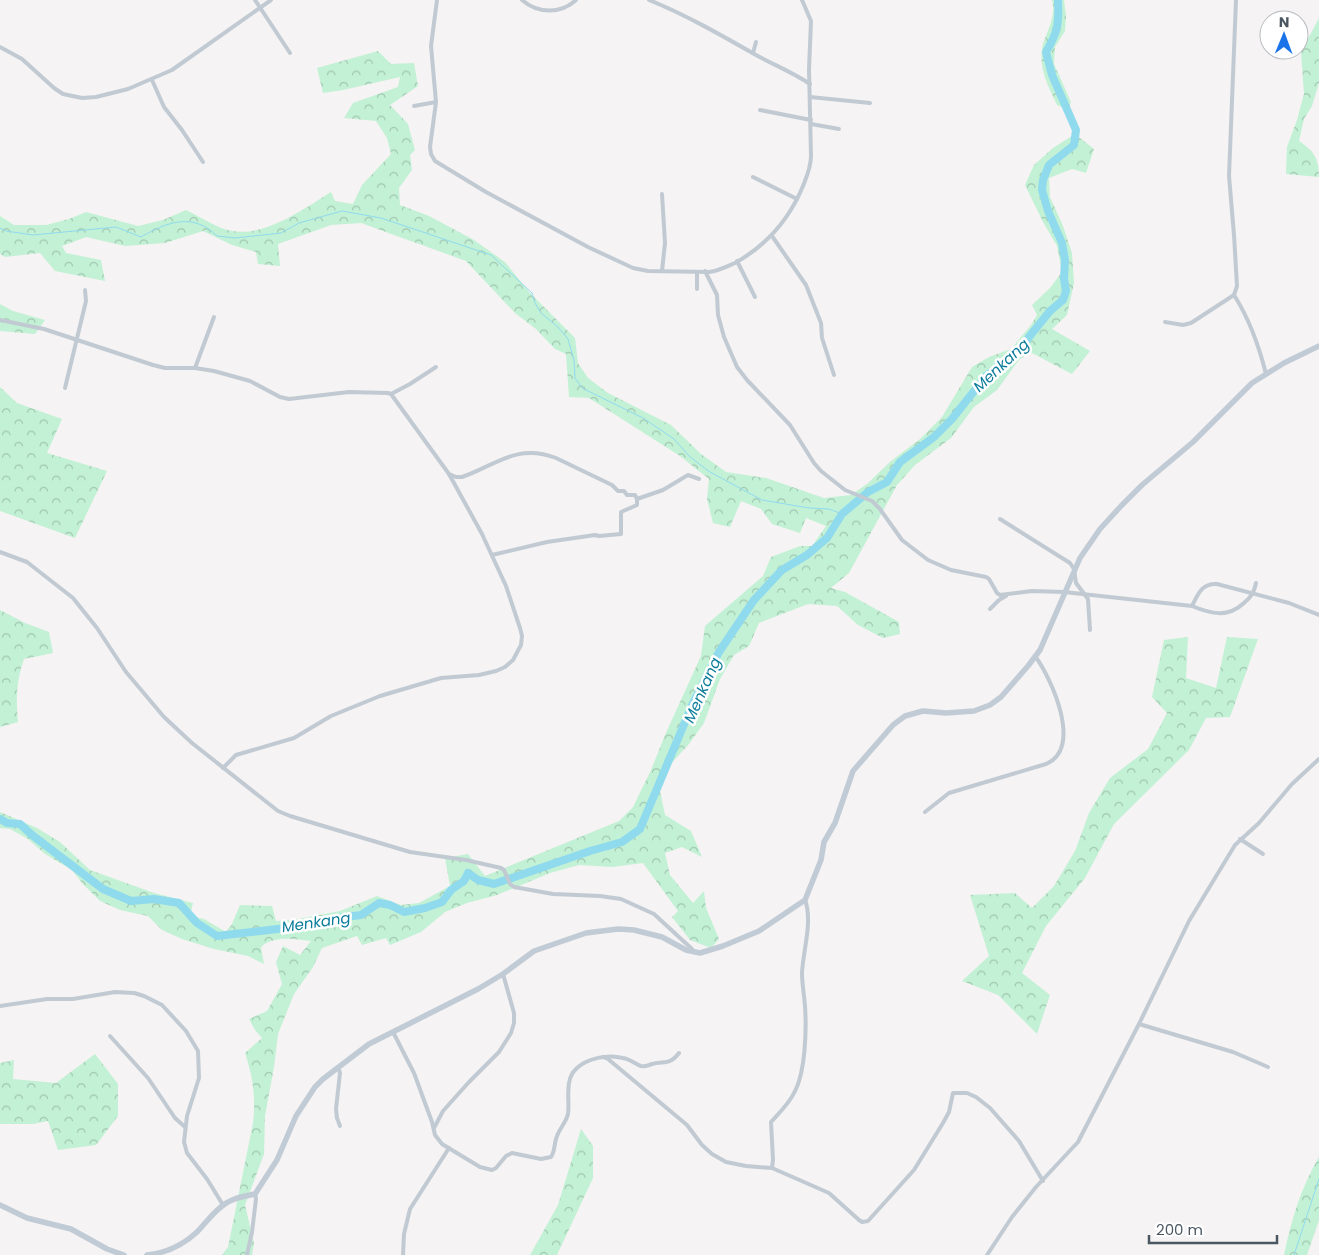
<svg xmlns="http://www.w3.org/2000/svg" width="1319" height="1255" viewBox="0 0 1319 1255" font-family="Poppins,sans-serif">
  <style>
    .forest { fill: url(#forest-crowns) }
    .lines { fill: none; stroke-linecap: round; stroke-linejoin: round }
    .stream { stroke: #90daee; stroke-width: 1 }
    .river { stroke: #90daee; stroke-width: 8 }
    .street { stroke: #c1cad2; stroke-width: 4 }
    .secondary { stroke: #c1cbd6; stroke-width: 5.5 }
    .labels { text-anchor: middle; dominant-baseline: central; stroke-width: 5; stroke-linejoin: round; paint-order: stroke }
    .water-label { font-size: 15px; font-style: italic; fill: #0c7c9b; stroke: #fff }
  </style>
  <defs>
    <pattern id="forest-crowns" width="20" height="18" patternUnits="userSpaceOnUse" patternTransform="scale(1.25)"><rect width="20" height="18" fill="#c3f1d5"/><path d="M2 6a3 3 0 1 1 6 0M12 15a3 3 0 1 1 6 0" fill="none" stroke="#a0c6b0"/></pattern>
  </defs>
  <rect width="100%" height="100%" fill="#f5f3f3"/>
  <g class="forest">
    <path d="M 1052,0 L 1064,0 L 1066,16 L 1065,31 L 1055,47 L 1054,64 L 1071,102 L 1068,110 L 1057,105 C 1049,87 1039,70 1042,49 C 1045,33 1057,18 1052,0 Z"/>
    <path d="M 1319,18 L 1319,83 L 1312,106 L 1304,119 L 1299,141 C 1314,151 1319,158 1319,177 L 1286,174 L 1287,147 L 1297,120 L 1304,94 L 1301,52 Z"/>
    <path d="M 378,51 L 391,64 L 414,63 L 418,86 L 390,105 L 408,124 L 415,150 L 410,155 L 412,170 L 399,188 L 400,205 L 429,216 L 474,240 L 505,262 L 529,292 L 575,338 L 578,363 L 588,378 L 608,393 L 671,425 L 701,454 L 726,472 L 766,478 L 824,498 L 851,495 L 867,484 L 891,461 L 920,439 L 942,417 L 972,367 L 989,357 L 1011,349 L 1031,325 L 1037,315 L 1032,305 L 1050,288 L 1062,272 L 1057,246 L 1043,222 L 1025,185 L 1034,165 L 1053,148 L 1075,134 L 1094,149 L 1086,173 L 1072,169 L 1049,178 L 1050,197 L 1063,226 L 1072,253 L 1074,283 L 1067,315 L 1052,329 L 1090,351 L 1072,374 L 1030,352 L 1019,360 L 997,390 L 974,407 L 951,438 L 915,465 L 897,485 L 849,573 L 831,588 L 845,592 L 899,622 L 900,634 L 883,638 L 858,625 L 837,606 L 808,604 L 759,623 L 749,646 L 734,655 L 720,679 L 704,723 L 689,744 L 667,768 L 659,786 L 665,815 L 691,831 L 702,857 L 682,847 L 665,853 L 670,875 L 693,903 L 704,891 L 706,908 L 719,939 L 711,948 L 690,940 L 672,917 L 678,911 L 643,863 L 612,867 L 579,865 L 550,873 L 497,895 L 467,903 L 445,912 L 421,932 L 390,945 L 386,938 L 362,945 L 357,936 L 322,948 L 313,967 L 294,994 L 278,1034 L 274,1067 L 265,1116 L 264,1154 L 245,1205 L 254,1243 L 252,1255 L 222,1255 L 228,1247 L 253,1123 C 256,1096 253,1078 245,1053 L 262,1038 L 255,1030 L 249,1019 L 267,1011 L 282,984 L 276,962 L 283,946 L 300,955 L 311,941 C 295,939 274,935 261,947 L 264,964 L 248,956 L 214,949 L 182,939 L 162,930 L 148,916 L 120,910 L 100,901 L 82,883 L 72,870 L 45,854 L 28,839 L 10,829 L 0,828 L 0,812 L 37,828 L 60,842 L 90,870 L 154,893 L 193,903 L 190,916 L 204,919 L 226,932 L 232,924 L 240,905 L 272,906 L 276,921 L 299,919 L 340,911 L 377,896 L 401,905 L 419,903 L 450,886 L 445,858 L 468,854 L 485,876 L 619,821 L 633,807 L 651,770 L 665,735 L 701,656 L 705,626 L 763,576 L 771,557 L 800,546 L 812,546 L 826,526 L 806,518 L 800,533 L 772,524 L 761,509 L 741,501 L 730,527 L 713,523 L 707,499 L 709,479 L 680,456 L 589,398 L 569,397 L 566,354 L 555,349 L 536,329 L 515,313 L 466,261 L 361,223 L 331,225 L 278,244 L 280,266 L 258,264 L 256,252 L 232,245 L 203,231 L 165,243 L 125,246 L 86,237 L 62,246 L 66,253 L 101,260 L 105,281 L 55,271 L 40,253 L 5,257 L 0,254 L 0,216 L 14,225 L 46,225 L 69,219 L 86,212 L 138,226 L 163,220 L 186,210 C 199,216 218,229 232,231 C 265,237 304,209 331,192 L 335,201 L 353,204 L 362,185 L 391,154 L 387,138 L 376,121 L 344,118 L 353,103 L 398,87 L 400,77 L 343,90 L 323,93 L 317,68 Z"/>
    <path d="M 0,304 L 13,311 L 45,320 L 35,334 L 0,331 Z"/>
    <path d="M 0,387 L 17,403 L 62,419 L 47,453 L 107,471 L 75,538 L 0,511 Z"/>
    <path d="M 0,610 L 25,623 L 49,632 L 53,653 L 24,659 C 16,682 16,698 18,722 L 0,727 Z"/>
    <path d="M 1188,637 L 1186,678 L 1216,688 L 1227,637 L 1258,639 L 1230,717 L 1206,718 L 1189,750 L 1114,824 L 1085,878 L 1046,926 L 1022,973 L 1050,995 L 1037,1034 L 998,995 L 962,981 L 989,956 L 970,895 L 1015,893 L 1032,908 L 1054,886 L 1075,851 L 1089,813 L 1110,778 L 1148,749 L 1167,713 L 1152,697 L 1164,640 Z"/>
    <path d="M 95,1054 L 118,1084 L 118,1116 L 96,1145 L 58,1150 L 48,1121 L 33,1124 L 0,1124 L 0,1063 L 14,1060 L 13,1079 L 56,1083 Z"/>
    <path d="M 581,1129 L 593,1146 L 593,1178 L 557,1255 L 530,1255 L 558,1205 Z"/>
    <path d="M 1319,1157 L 1319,1220 L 1307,1255 L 1284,1255 C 1291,1221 1301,1187 1319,1157 Z"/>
  </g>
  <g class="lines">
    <g class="stream">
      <path d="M 0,228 L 6,231 L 33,235 L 116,227 L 141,237 C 167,222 193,212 217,236 L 235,238 L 281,233 L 299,223 L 342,211 L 381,218 L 491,255 L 532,293 L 535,303 L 541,313 L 558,327 L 568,339 L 574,360 L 575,378 L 582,388 L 643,418 L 674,439 L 690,457 L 710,472 L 762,500 L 809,508 L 829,509 L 842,514"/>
      <path d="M 1294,1255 L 1319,1179"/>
    </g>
    <path class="river" d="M 0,819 L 7,823 L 20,824 L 32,835 L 103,889 L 131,901 L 154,899 L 179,903 L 197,923 L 217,936 L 295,927 L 323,920 L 361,915 L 379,903 L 390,905 L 404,912 L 425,908 L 442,902 L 451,890 L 464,881 L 468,873 L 478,880 L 494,884 L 590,851 L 622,842 L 640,829 L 693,703 L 719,652 L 754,600 L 782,570 L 807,555 L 827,538 L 842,514 L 868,492 L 887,482 L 900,462 L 934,437 L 952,419 L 986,376 L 1020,351 L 1029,337 L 1050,311 L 1063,300 L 1066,291 L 1064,279 L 1065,260 L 1062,243 L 1048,211 L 1042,190 L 1043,180 L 1049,165 L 1074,145 L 1076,130 L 1052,75 L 1046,52 C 1058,32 1059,24 1058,0"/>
    <g class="street">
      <path d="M 255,0 L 290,53"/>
      <path d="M 437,0 L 431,46 L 436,102 L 430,147 L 431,154 L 435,161 L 486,192 L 588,247 L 633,268 L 648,271 L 709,272 C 718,271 726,267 735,263 C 767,245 789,220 803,186 C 807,176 811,167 811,156 L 809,69 L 811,21 L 802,0"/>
      <path d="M 522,0 C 538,14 561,14 576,0"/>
      <path d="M 649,0 C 686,15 721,35 756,55 C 774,65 792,72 810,84"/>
      <path d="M 1236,0 L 1229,176 L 1234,235 L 1237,286 L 1234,295 C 1250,320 1259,346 1266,374"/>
      <path d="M 0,47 L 22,59 L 54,88 L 63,94 L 82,98 L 96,97 L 128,89 L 172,70 L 271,0"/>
      <path d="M 753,53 L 756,42"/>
      <path d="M 152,80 L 164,107 L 182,130 L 203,162"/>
      <path d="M 810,97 L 870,103"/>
      <path d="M 414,106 L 436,102"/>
      <path d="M 760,110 L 811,120"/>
      <path d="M 811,124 L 839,129"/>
      <path d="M 753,177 L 797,199"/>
      <path d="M 662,194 L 665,243 L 662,271"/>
      <path d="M 772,236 L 806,285 L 821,323 L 822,338 L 834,375"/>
      <path d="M 737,261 L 755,297"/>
      <path d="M 705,271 L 717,295 L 718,315 L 724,337 L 737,367 L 747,380 L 790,425 L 814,463 L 821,471 L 845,490 L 872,501 L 880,509 L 902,540 L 928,560 L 951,570 L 986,577 L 989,579 L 997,593 L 1000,595 L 1032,591 L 1064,592 L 1192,606 C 1198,594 1202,583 1217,584 L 1289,603 L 1319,615"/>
      <path d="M 697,289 L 697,272"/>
      <path d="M 0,320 L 44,329 L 153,365 L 165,368 L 195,368 L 214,371 L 250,381 L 280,397 L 289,399 L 349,392 L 388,393 L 391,394 L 449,474 L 482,534 L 506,586 L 520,628 L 522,636 L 521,645 L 513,660 L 505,667 L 496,671 L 479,675 L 441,678 L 380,696 L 331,716 L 294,738 L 236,755 L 223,768"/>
      <path d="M 1165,322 L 1183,325 L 1191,323 L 1234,295"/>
      <path d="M 195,368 L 214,317"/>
      <path d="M 65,388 L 86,301 L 85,290"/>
      <path d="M 391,394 L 410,384 L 436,367"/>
      <path d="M 449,474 L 456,477 L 462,477 C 496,465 517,443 556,458 L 612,485 L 618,491 L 624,491 L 627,495 L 635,495 L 637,499 L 663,490 L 688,475 L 699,479"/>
      <path d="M 1000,519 L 1070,563 L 1074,569 L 1076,583 L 1088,599 L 1090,630"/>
      <path d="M 0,552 L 27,562 L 73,598 L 97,628 L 126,672 L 164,717 L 192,743 L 278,811 L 290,816 L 410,852 L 466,860 L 501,868 L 504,870 L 510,884 L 514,887 L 553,894 L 600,896 L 621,899 L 654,914 L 692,949"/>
      <path d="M 492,555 L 547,542 L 595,535 L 599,536 L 621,534 L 621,512 L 637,505 L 637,499"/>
      <path d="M 1192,606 C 1211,614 1228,618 1244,603 C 1251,597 1254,593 1256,583"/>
      <path d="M 990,609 L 999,600 L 1006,596"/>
      <path d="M 925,812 L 949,793 L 1046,764 C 1083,748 1052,679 1035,656"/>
      <path d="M 1240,839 L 1263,854"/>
      <path d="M 0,1006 L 47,999 L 73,999 L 115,992 L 134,993 L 144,996 L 162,1005 L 186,1031 L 198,1051 L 199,1078 L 187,1116 L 184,1142 L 187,1153 L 207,1179 L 223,1205"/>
      <path d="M 1139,1024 L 1233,1052 L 1268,1067"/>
      <path d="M 393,1032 L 414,1073 L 432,1122 L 435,1135 L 442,1144 L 480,1167 L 492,1170 L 496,1168 L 506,1156 L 512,1153 L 541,1159 L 551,1157 C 555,1151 554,1145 556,1139 C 558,1130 566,1123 568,1114 C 570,1101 564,1080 576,1069 C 587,1058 608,1054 623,1058 C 630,1059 635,1064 641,1066 C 646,1067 648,1065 652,1064 C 665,1061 670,1065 679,1053"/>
      <path d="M 110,1036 L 148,1078 L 175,1118 L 185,1127"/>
      <path d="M 603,1057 L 608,1059 L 687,1125 L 702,1145 L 712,1154 L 726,1162 L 746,1166 L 772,1168 L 773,1160 L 771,1122 C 783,1109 794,1098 799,1081 C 806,1059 807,1019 804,996 C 803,988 802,981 802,973 C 803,951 813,921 805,900"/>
      <path d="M 338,1067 L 340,1073 L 336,1109 L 337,1118 L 340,1126"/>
      <path d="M 434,1128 L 443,1111 L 469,1082 L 499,1052 L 511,1033 L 514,1023 L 514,1013 L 503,974"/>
      <path d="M 772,1168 L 829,1193 L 859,1220 L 862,1222 L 868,1221 L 914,1170 L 943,1123 L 949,1112 L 953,1093 L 967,1093 L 976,1097 L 990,1108 L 1019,1141 L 1043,1181"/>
      <path d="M 247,1255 L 252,1232 L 256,1199 L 255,1194"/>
      <path d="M 403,1255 L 404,1234 L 410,1209 L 449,1148"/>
      <path d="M 987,1255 L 1012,1217 L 1036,1187 L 1078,1142 L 1139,1024 L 1189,921 L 1235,845 L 1259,823 L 1292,784 L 1319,759"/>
    </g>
    <g class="secondary">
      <path d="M 0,1205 L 27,1218 L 71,1229 L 107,1249 L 124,1255"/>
      <path d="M 147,1255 C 166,1253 183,1245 197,1232 C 207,1222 215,1209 228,1202 C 236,1197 246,1196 255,1194 L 277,1160 L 296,1116 L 315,1087 L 323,1079 L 369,1044 L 478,989 L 503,974 L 534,951 L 586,933 L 618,929 L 634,930 L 662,937 L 686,950 L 700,953 L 723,946 L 759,931 L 805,900 L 821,860 L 824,842 L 835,823 L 853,771 L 893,725 L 905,716 L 923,711 L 946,713 L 974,711 L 990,705 L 1001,697 L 1028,666 L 1040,650 L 1080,558 L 1100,529 L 1121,506 L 1142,485 L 1193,442 L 1252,383 L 1284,363 L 1319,346"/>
    </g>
  </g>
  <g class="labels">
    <g class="water-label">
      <text transform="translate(1001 365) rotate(-43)">Menkang</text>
      <text transform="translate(702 690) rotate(-66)">Menkang</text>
      <text transform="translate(316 922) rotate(-8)">Menkang</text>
    </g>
  </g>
  <g transform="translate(1284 35) rotate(1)"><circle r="24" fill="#ffffff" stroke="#b7bbc0"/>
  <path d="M0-4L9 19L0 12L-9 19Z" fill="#1a73e8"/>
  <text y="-8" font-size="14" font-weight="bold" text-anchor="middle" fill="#4a5661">N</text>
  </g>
  <path d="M1149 1235v8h128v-8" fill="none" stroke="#4a5661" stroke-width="2.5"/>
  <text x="1156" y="1235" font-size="15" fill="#4a5661" stroke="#ffffff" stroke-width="4" paint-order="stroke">200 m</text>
</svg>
